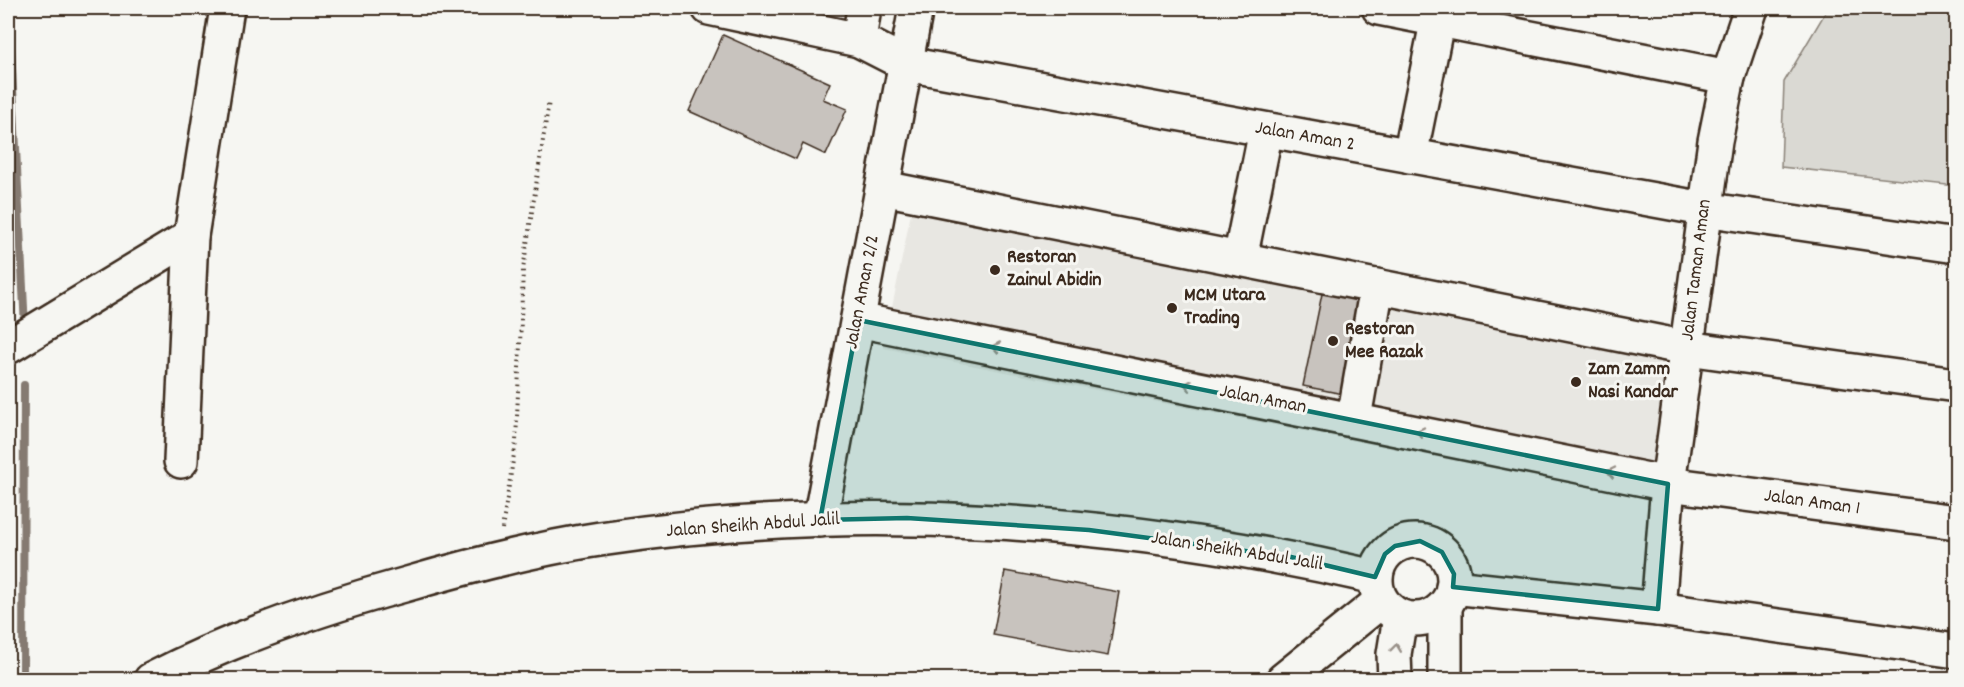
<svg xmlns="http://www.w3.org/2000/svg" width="1964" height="687" viewBox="0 0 1964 687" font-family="Dekko,sans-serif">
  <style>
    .built { fill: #e8e7e2 }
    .green { fill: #dad9d3; stroke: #8a8278; stroke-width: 1.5 }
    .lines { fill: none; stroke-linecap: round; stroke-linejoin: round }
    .stream { stroke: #857a71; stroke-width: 8 }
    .building { fill: #c8c3be; stroke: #3b2a1e; stroke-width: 1.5 }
    .minor-casing { stroke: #3b2a1e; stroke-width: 38 }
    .path { stroke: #3b2a1e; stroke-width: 4; stroke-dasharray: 1.5 4.5; stroke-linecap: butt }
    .minor { stroke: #f6f6f2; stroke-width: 33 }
    .oneway { stroke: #989088 }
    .marked { fill: #0f766e; fill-opacity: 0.2; stroke: #0f766e; stroke-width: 4.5; stroke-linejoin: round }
    .poi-dot { fill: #3b2a1e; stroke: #f6f6f2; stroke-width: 2 }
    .labels { text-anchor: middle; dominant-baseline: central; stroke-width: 6; stroke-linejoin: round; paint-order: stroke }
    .street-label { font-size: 20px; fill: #3b2a1e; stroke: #f6f6f2 }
    .poi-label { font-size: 20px; font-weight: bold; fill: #3b2a1e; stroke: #f6f6f2; text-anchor: start }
  </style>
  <rect width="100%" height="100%" fill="#f6f6f2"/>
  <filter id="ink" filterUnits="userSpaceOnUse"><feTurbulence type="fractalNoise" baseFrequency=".0167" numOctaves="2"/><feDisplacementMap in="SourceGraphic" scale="12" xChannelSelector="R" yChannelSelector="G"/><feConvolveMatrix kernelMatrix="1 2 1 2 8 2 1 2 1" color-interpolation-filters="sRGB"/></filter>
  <g filter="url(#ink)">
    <path class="built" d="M 914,198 L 1684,349 L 1654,500 L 884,348 Z"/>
    <path class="green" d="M 1828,8 L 1956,8 L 1956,186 L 1781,167 L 1784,82 Z"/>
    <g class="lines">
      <g class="stream">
        <path d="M 9,8 L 25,328"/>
        <path d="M 23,680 L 24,385"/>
      </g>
    </g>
    <g class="building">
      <path d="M 723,35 L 830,83 L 823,99 L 847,109 L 826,155 L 803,144 L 796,159 L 689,111 Z"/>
      <path d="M 1323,289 L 1363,297 L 1343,394 L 1303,386 Z"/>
      <path d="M 1005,571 L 1119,592 L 1108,656 L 993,635 Z"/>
    </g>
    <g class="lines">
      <defs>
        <g id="minor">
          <path d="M 709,8 L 859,40 L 906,64 L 1704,209 L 1956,246"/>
          <path d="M 1379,8 L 1728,77"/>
          <path d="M 859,40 L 864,8"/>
          <path d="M 1410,156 L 1440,8"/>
          <path d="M 883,188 L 1687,348 L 1956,385"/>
          <path d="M 1240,259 L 1266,130"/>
          <path d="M 858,320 L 1668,484 L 1956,522"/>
          <path d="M 8,347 L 191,236"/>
          <path d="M 1354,418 L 1377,286"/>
          <path d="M 181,461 L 191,236 L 227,8"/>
          <path d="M 820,520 L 916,8"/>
          <circle cx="1415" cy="580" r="39"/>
          <path d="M 1453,587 L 1658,609 L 1956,651"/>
          <path d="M 1445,606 L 1445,680"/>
          <path d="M 1658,609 L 1668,484 L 1715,141 L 1728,77 L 1751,8"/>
          <path d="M 151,680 C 232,638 316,609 404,585 C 469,566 533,549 600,539 C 856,500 1123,519 1375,577"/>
          <path d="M 1283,680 L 1381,601"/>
          <path d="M 1395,680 L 1394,654 L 1400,617"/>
        </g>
      </defs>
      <use href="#minor" class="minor-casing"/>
      <path class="path" d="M 502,529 L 516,442 L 523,270 L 549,101"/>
      <use href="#minor" class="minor"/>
    </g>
    <defs><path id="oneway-chevron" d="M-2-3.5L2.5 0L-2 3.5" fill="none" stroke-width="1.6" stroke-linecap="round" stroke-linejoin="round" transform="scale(1.5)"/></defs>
    <g class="oneway">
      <use href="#oneway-chevron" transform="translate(996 347) rotate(-169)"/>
      <use href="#oneway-chevron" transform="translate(1188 385) rotate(-169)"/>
      <use href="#oneway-chevron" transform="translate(1420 432) rotate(-168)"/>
      <use href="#oneway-chevron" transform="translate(1611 472) rotate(-168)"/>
      <use href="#oneway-chevron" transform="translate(1396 648) rotate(-83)"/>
    </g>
  </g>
  <path class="marked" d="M 858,320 L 1668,484 L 1658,609 L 1453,587 L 1454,574 L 1442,552 L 1420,541 L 1395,546 L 1385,554 L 1375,577 L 1291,557 L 1089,530 L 907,518 L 820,520 Z"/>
  <g class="poi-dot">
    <circle cx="995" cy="270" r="6"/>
    <circle cx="1172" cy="308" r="6"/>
    <circle cx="1333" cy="341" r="6"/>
    <circle cx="1576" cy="382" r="6"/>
  </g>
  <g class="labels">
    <g class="street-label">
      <text transform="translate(1305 137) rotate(10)">Jalan Aman 2</text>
      <text transform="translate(1697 270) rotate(-83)">Jalan Taman Aman</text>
      <text transform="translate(863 292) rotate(-79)">Jalan Aman 2/2</text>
      <text transform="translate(1263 400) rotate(11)">Jalan Aman</text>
      <text transform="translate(1812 503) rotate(8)">Jalan Aman 1</text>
      <text transform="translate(753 526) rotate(-4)">Jalan Sheikh Abdul Jalil</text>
      <text transform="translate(1237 552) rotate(9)">Jalan Sheikh Abdul Jalil</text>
    </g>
    <g class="poi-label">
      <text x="1007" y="258">Restoran<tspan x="1007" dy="23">Zainul Abidin</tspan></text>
      <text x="1184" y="296">MCM Utara<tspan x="1184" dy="23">Trading</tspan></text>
      <text x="1345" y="330">Restoran<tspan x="1345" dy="23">Mee Razak</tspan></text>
      <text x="1588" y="370">Zam Zamm<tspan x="1588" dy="23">Nasi Kandar</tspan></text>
    </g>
  </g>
  <rect width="1964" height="687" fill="none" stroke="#f6f6f2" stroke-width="30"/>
  <rect x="15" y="15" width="1934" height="657" fill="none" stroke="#3b2a1e" stroke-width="2" filter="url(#ink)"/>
</svg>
